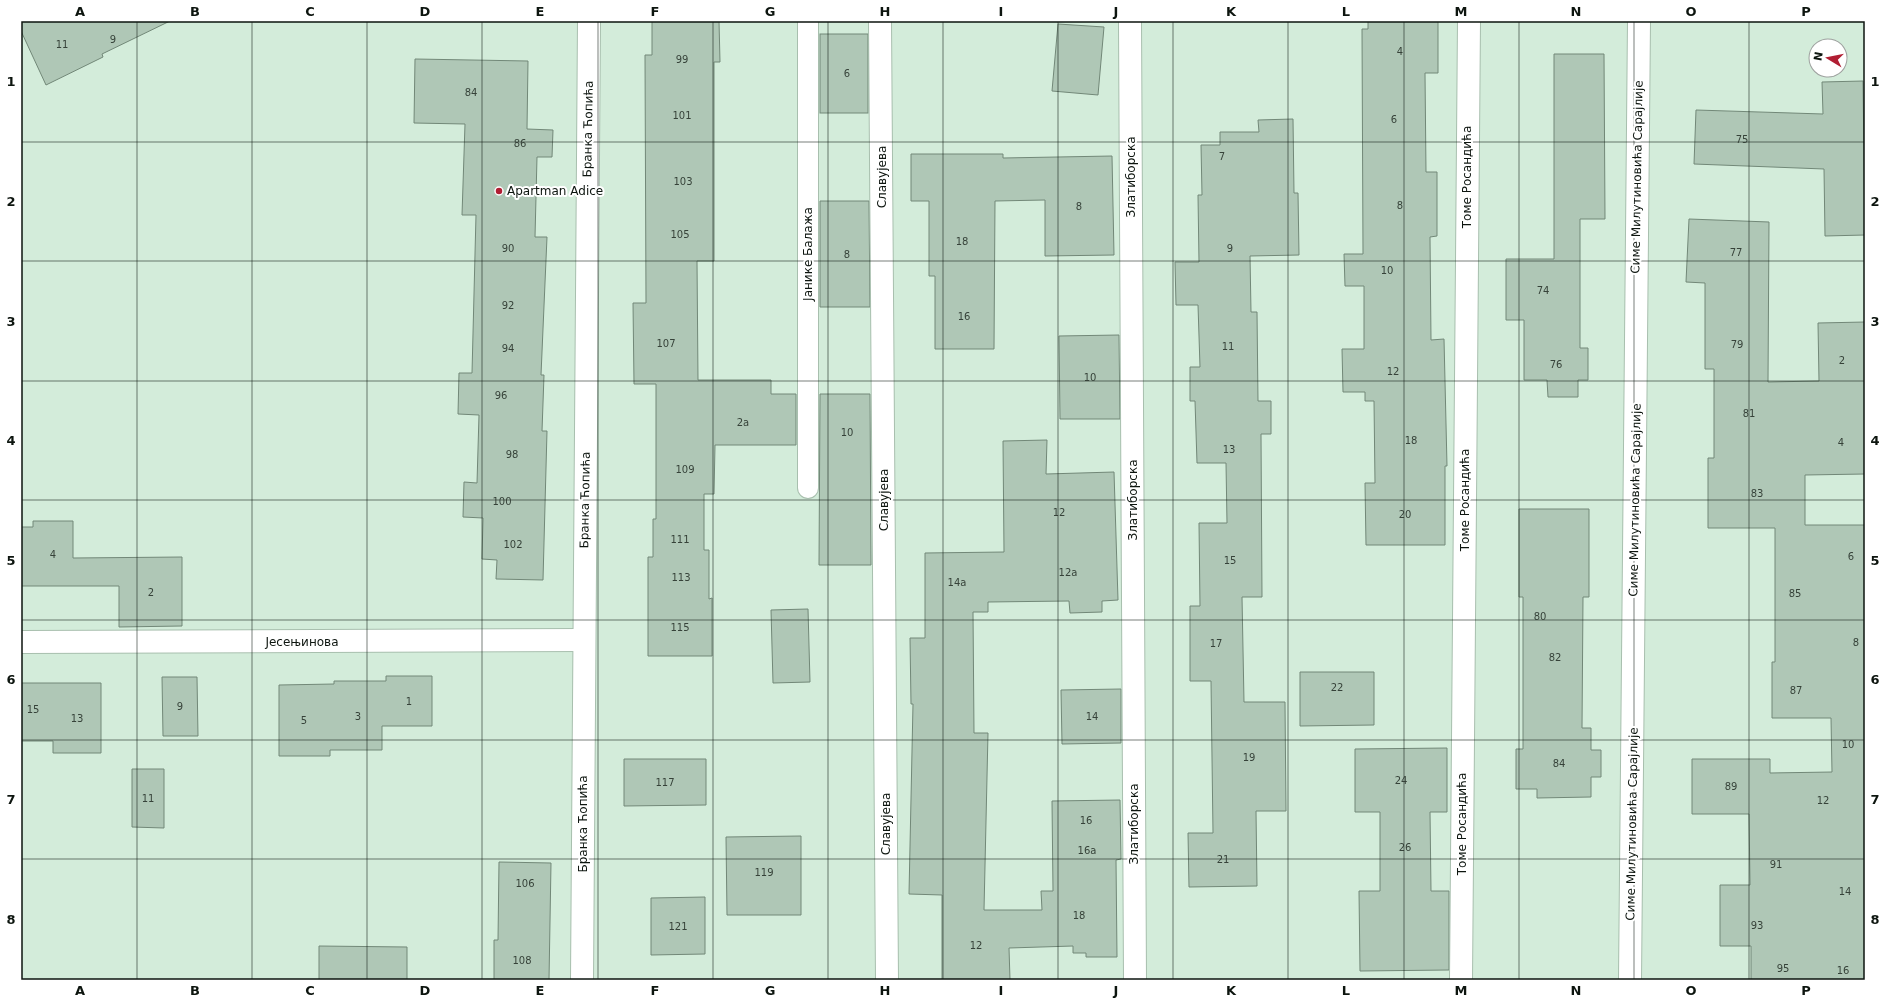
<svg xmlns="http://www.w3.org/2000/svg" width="1886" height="1001" viewBox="0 0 1886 1001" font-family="'DejaVu Sans',sans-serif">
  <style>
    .building { fill: #afc7b6; stroke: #728878 }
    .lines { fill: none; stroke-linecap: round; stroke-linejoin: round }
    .lane-casing { stroke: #a8bfae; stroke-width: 22 }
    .street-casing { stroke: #a8bfae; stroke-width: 24 }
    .secondary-casing { stroke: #a8bfae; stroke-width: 24 }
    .lane { stroke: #fff; stroke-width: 20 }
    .street { stroke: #fff; stroke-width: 22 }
    .secondary { stroke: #fff; stroke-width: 22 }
    .grid { fill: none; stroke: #0d150f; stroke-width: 1; stroke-opacity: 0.55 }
    .poi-dot { fill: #b11e33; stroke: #fff; stroke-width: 1.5 }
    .labels { text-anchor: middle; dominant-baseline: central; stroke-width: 4; stroke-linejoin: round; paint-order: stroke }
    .number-label { font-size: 10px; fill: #364239 }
    .street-label { font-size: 12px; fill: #0d150f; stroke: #fff }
    .poi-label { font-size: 12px; fill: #0d150f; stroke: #fff; text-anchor: start }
    .neatline { fill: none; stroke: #0d150f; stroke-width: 1.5 }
    .grid-label { font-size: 13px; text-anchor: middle; font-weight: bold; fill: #0d150f }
  </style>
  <rect width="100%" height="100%" fill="#d3ecda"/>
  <g class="building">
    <path d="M 21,21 L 170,21 L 102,54 L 103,57 L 46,85 L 21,31 Z"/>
    <path d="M 652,21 L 719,21 L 720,62 L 714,62 L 714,261 L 697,261 L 698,380 L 771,380 L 771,394 L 796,394 L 796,445 L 715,445 L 714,494 L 704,494 L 704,550 L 709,550 L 709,599 L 712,598 L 712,656 L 648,656 L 648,557 L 653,557 L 653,519 L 656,519 L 656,384 L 634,384 L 633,303 L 646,303 L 645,55 L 652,55 Z"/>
    <path d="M 1368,21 L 1438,21 L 1438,73 L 1425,73 L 1426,172 L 1437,172 L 1437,236 L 1430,237 L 1431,340 L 1444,339 L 1447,466 L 1445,466 L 1445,545 L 1366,545 L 1365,483 L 1375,483 L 1374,401 L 1365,401 L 1365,392 L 1343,392 L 1342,349 L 1364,349 L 1364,286 L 1345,286 L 1344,254 L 1363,254 L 1362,29 L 1368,29 Z"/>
    <path d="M 1058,24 L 1104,27 L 1098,95 L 1052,91 Z"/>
    <rect x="820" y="34" width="48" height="79"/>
    <path d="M 1554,54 L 1604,54 L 1605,219 L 1580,219 L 1580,348 L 1588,348 L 1588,380 L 1578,380 L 1578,397 L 1548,397 L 1547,380 L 1524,380 L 1524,320 L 1506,320 L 1506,259 L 1554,259 Z"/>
    <path d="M 415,59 L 528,61 L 527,129 L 553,130 L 552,157 L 537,157 L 535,237 L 547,237 L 541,375 L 544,375 L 542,431 L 547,431 L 543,580 L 496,579 L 497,560 L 482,559 L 483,518 L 463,517 L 464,482 L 477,483 L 479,415 L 458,414 L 459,373 L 472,373 L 476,215 L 462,215 L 465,124 L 414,123 Z"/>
    <path d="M 1863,81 L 1865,235 L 1825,236 L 1824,169 L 1694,164 L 1696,110 L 1823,114 L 1822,82 Z"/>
    <path d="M 1293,119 L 1294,193 L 1298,193 L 1299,255 L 1250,256 L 1251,312 L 1257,312 L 1258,401 L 1271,401 L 1271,434 L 1261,434 L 1262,597 L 1242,597 L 1244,702 L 1285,702 L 1286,811 L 1256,811 L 1257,886 L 1189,887 L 1188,833 L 1213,833 L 1211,681 L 1190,681 L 1190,606 L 1200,606 L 1199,523 L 1227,523 L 1226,463 L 1197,463 L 1195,401 L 1190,401 L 1190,367 L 1200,367 L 1198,305 L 1176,305 L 1175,262 L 1199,262 L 1198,195 L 1202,195 L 1201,145 L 1220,145 L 1220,132 L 1259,132 L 1258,120 Z"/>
    <path d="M 911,154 L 1003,154 L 1003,158 L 1112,156 L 1114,255 L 1045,256 L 1045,200 L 995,201 L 994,349 L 935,349 L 935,276 L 929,276 L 929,201 L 911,201 Z"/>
    <path d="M 820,201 L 869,201 L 870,307 L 820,307 Z"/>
    <path d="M 1689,219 L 1769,222 L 1768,382 L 1819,381 L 1818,323 L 1865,322 L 1865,474 L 1805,475 L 1805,525 L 1865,525 L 1865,980 L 1751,980 L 1751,946 L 1720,946 L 1720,885 L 1750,885 L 1749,814 L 1692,814 L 1692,759 L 1770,759 L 1770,773 L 1832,772 L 1831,718 L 1772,718 L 1772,662 L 1775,662 L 1775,528 L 1708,528 L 1708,458 L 1714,458 L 1714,369 L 1705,369 L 1705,283 L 1686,282 Z"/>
    <path d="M 1119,335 L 1120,419 L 1060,419 L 1059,336 Z"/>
    <path d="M 820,394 L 870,394 L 871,565 L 819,565 Z"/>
    <path d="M 1047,440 L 1046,474 L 1114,472 L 1118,600 L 1102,601 L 1102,612 L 1070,613 L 1069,601 L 988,602 L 988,612 L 973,612 L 974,733 L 988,733 L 984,910 L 1042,910 L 1041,891 L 1053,891 L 1052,801 L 1120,800 L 1121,859 L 1116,860 L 1117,957 L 1086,957 L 1086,953 L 1073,953 L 1073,946 L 1009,948 L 1010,980 L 942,980 L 942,895 L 909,894 L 913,704 L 911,704 L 910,638 L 925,638 L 925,553 L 1004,552 L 1003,441 Z"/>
    <path d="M 1519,509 L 1589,509 L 1589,597 L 1583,597 L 1582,728 L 1591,728 L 1591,750 L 1601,750 L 1601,777 L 1591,777 L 1591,797 L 1537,798 L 1537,789 L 1516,789 L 1516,749 L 1523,749 L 1523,597 L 1519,597 Z"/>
    <path d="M 33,521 L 73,521 L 73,558 L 182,557 L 182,626 L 119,627 L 119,586 L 21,586 L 21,527 L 33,527 Z"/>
    <path d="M 808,609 L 810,682 L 773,683 L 771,610 Z"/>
    <path d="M 1300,672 L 1374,672 L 1374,725 L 1300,726 Z"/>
    <path d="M 386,676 L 432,676 L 432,726 L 382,726 L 382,750 L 330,750 L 330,756 L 279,756 L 279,685 L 334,684 L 334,681 L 386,681 Z"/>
    <path d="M 162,677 L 197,677 L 198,736 L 163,736 Z"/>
    <path d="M 21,683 L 101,683 L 101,753 L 53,753 L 53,741 L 21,741 Z"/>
    <path d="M 1121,689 L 1121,743 L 1062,744 L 1061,690 Z"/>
    <path d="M 1447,748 L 1447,812 L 1430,812 L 1431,891 L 1449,891 L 1449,970 L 1360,971 L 1359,891 L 1380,891 L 1380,812 L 1355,812 L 1355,749 Z"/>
    <path d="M 624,759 L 706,759 L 706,805 L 624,806 Z"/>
    <path d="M 132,769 L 164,769 L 164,828 L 132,827 Z"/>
    <path d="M 801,836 L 801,915 L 727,915 L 726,837 Z"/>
    <path d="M 499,862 L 551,863 L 549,980 L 494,980 L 494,940 L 498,940 Z"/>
    <path d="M 705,897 L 705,954 L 651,955 L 651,898 Z"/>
    <path d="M 319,946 L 407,947 L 407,980 L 319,980 Z"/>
  </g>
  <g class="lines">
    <defs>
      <path id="lane" d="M 808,488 L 808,21"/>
      <g id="street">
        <path d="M 880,21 L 887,980"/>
        <path d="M 1130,21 L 1135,980"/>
        <path d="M 21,642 L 583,640"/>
        <path d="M 1461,980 L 1469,21"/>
        <path d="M 1630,980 L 1639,21"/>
      </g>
      <path id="secondary" d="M 582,980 L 589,21"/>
    </defs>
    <use href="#lane" class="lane-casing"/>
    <use href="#street" class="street-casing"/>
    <use href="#secondary" class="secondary-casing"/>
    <use href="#lane" class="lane"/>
    <use href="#street" class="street"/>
    <use href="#secondary" class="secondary"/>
  </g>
  <path class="grid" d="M 137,21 L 137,980M 252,21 L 252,980M 367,21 L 367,980M 482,21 L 482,980M 598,21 L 598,980M 713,21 L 713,980M 828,21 L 828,980M 943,21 L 943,980M 1058,21 L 1058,980M 1173,21 L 1173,980M 1288,21 L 1288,980M 1404,21 L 1404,980M 1519,21 L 1519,980M 1634,21 L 1634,980M 1749,21 L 1749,980M 21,142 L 1865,142M 21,261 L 1865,261M 21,381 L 1865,381M 21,500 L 1865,500M 21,620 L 1865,620M 21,740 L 1865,740M 21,859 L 1865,859"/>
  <circle class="poi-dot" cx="499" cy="191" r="4"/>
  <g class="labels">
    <g class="number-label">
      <text x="113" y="39">9</text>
      <text x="62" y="44">11</text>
      <text x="1400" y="51">4</text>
      <text x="682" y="59">99</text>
      <text x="847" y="73">6</text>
      <text x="471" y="92">84</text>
      <text x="682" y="115">101</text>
      <text x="1394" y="119">6</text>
      <text x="1742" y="139">75</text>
      <text x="520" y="143">86</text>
      <text x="1222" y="156">7</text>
      <text x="683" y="181">103</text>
      <text x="1400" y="205">8</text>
      <text x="1079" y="206">8</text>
      <text x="680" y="234">105</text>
      <text x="962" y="241">18</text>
      <text x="508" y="248">90</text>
      <text x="1230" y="248">9</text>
      <text x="1736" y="252">77</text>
      <text x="847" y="254">8</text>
      <text x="1387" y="270">10</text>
      <text x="1543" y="290">74</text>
      <text x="508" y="305">92</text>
      <text x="964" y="316">16</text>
      <text x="666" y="343">107</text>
      <text x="1737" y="344">79</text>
      <text x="1228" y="346">11</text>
      <text x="508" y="348">94</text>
      <text x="1842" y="360">2</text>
      <text x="1556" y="364">76</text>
      <text x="1393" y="371">12</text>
      <text x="1090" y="377">10</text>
      <text x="501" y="395">96</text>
      <text x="1749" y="413">81</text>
      <text x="743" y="422">2a</text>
      <text x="847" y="432">10</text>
      <text x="1411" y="440">18</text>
      <text x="1841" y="442">4</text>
      <text x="1229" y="449">13</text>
      <text x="512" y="454">98</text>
      <text x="685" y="469">109</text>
      <text x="1757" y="493">83</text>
      <text x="502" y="501">100</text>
      <text x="1059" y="512">12</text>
      <text x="1405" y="514">20</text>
      <text x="680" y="539">111</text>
      <text x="513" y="544">102</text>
      <text x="53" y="554">4</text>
      <text x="1851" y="556">6</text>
      <text x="1230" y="560">15</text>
      <text x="1068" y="572">12a</text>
      <text x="681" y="577">113</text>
      <text x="957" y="582">14a</text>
      <text x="151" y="592">2</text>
      <text x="1795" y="593">85</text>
      <text x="1540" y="616">80</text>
      <text x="680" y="627">115</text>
      <text x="1856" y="642">8</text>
      <text x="1216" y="643">17</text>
      <text x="1555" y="657">82</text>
      <text x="1337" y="687">22</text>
      <text x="1796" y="690">87</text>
      <text x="409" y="701">1</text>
      <text x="180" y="706">9</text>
      <text x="33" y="709">15</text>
      <text x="358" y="716">3</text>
      <text x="1092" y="716">14</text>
      <text x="77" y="718">13</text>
      <text x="304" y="720">5</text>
      <text x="1848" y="744">10</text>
      <text x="1249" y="757">19</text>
      <text x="1559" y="763">84</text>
      <text x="1401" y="780">24</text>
      <text x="665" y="782">117</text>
      <text x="1731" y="786">89</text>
      <text x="148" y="798">11</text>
      <text x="1823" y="800">12</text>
      <text x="1086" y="820">16</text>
      <text x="1405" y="847">26</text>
      <text x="1087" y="850">16a</text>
      <text x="1223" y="859">21</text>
      <text x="1776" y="864">91</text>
      <text x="764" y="872">119</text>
      <text x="525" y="883">106</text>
      <text x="1845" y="891">14</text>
      <text x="1079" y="915">18</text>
      <text x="1757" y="925">93</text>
      <text x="678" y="926">121</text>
      <text x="976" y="945">12</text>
      <text x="522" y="960">108</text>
      <text x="1783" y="968">95</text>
      <text x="1843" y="970">16</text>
    </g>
    <g class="street-label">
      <text transform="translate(588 129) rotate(-89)">Бранка Ћопића</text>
      <text transform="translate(882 177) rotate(-90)">Славујева</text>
      <text transform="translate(1131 177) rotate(-90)">Златиборска</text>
      <text transform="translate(1467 177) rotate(-90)">Томе Росандића</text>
      <text transform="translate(1637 177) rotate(-89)">Симе Милутиновића Сарајлије</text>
      <text transform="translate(808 254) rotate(-90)">Јанике Балажа</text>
      <text transform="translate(585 500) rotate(-89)">Бранка Ћопића</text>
      <text transform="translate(884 500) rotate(-90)">Славујева</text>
      <text transform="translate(1133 500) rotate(-90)">Златиборска</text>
      <text transform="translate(1465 500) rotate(-90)">Томе Росандића</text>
      <text transform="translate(1635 500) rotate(-89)">Симе Милутиновића Сарајлије</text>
      <text x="302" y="642">Јесењинова</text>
      <text transform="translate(583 824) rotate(-90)">Бранка Ћопића</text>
      <text transform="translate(886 824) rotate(-90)">Славујева</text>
      <text transform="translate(1134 824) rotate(-90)">Златиборска</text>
      <text transform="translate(1462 824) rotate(-90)">Томе Росандића</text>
      <text transform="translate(1632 824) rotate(-89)">Симе Милутиновића Сарајлије</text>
    </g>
    <g class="poi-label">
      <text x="507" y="191">Apartman Adice</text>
    </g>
  </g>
  <rect width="1886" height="1001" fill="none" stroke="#ffffff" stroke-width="44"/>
  <g transform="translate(1828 58) rotate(280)"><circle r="19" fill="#ffffff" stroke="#9ea19f"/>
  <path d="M0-3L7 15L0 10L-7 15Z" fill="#b11e33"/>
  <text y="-6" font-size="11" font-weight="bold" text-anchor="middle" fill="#0d150f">N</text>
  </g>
  <rect x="22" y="22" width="1842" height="957" class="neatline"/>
  <g class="grid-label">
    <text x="80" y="16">A</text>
    <text x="195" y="16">B</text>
    <text x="310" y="16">C</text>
    <text x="425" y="16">D</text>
    <text x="540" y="16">E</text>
    <text x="655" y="16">F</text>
    <text x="770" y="16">G</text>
    <text x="885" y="16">H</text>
    <text x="1001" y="16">I</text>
    <text x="1116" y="16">J</text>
    <text x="1231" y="16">K</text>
    <text x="1346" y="16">L</text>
    <text x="1461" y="16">M</text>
    <text x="1576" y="16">N</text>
    <text x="1691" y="16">O</text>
    <text x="1806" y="16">P</text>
    <text x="11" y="86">1</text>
    <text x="1875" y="86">1</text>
    <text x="11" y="206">2</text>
    <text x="1875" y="206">2</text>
    <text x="11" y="326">3</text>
    <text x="1875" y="326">3</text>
    <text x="11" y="445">4</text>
    <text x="1875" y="445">4</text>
    <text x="11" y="565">5</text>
    <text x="1875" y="565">5</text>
    <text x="11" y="684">6</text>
    <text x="1875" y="684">6</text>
    <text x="11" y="804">7</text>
    <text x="1875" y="804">7</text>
    <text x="11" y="924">8</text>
    <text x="1875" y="924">8</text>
    <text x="80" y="995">A</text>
    <text x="195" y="995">B</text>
    <text x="310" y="995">C</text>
    <text x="425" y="995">D</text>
    <text x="540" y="995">E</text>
    <text x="655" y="995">F</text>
    <text x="770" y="995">G</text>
    <text x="885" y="995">H</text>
    <text x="1001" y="995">I</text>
    <text x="1116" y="995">J</text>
    <text x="1231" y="995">K</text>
    <text x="1346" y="995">L</text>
    <text x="1461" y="995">M</text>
    <text x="1576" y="995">N</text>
    <text x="1691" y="995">O</text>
    <text x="1806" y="995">P</text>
  </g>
</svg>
